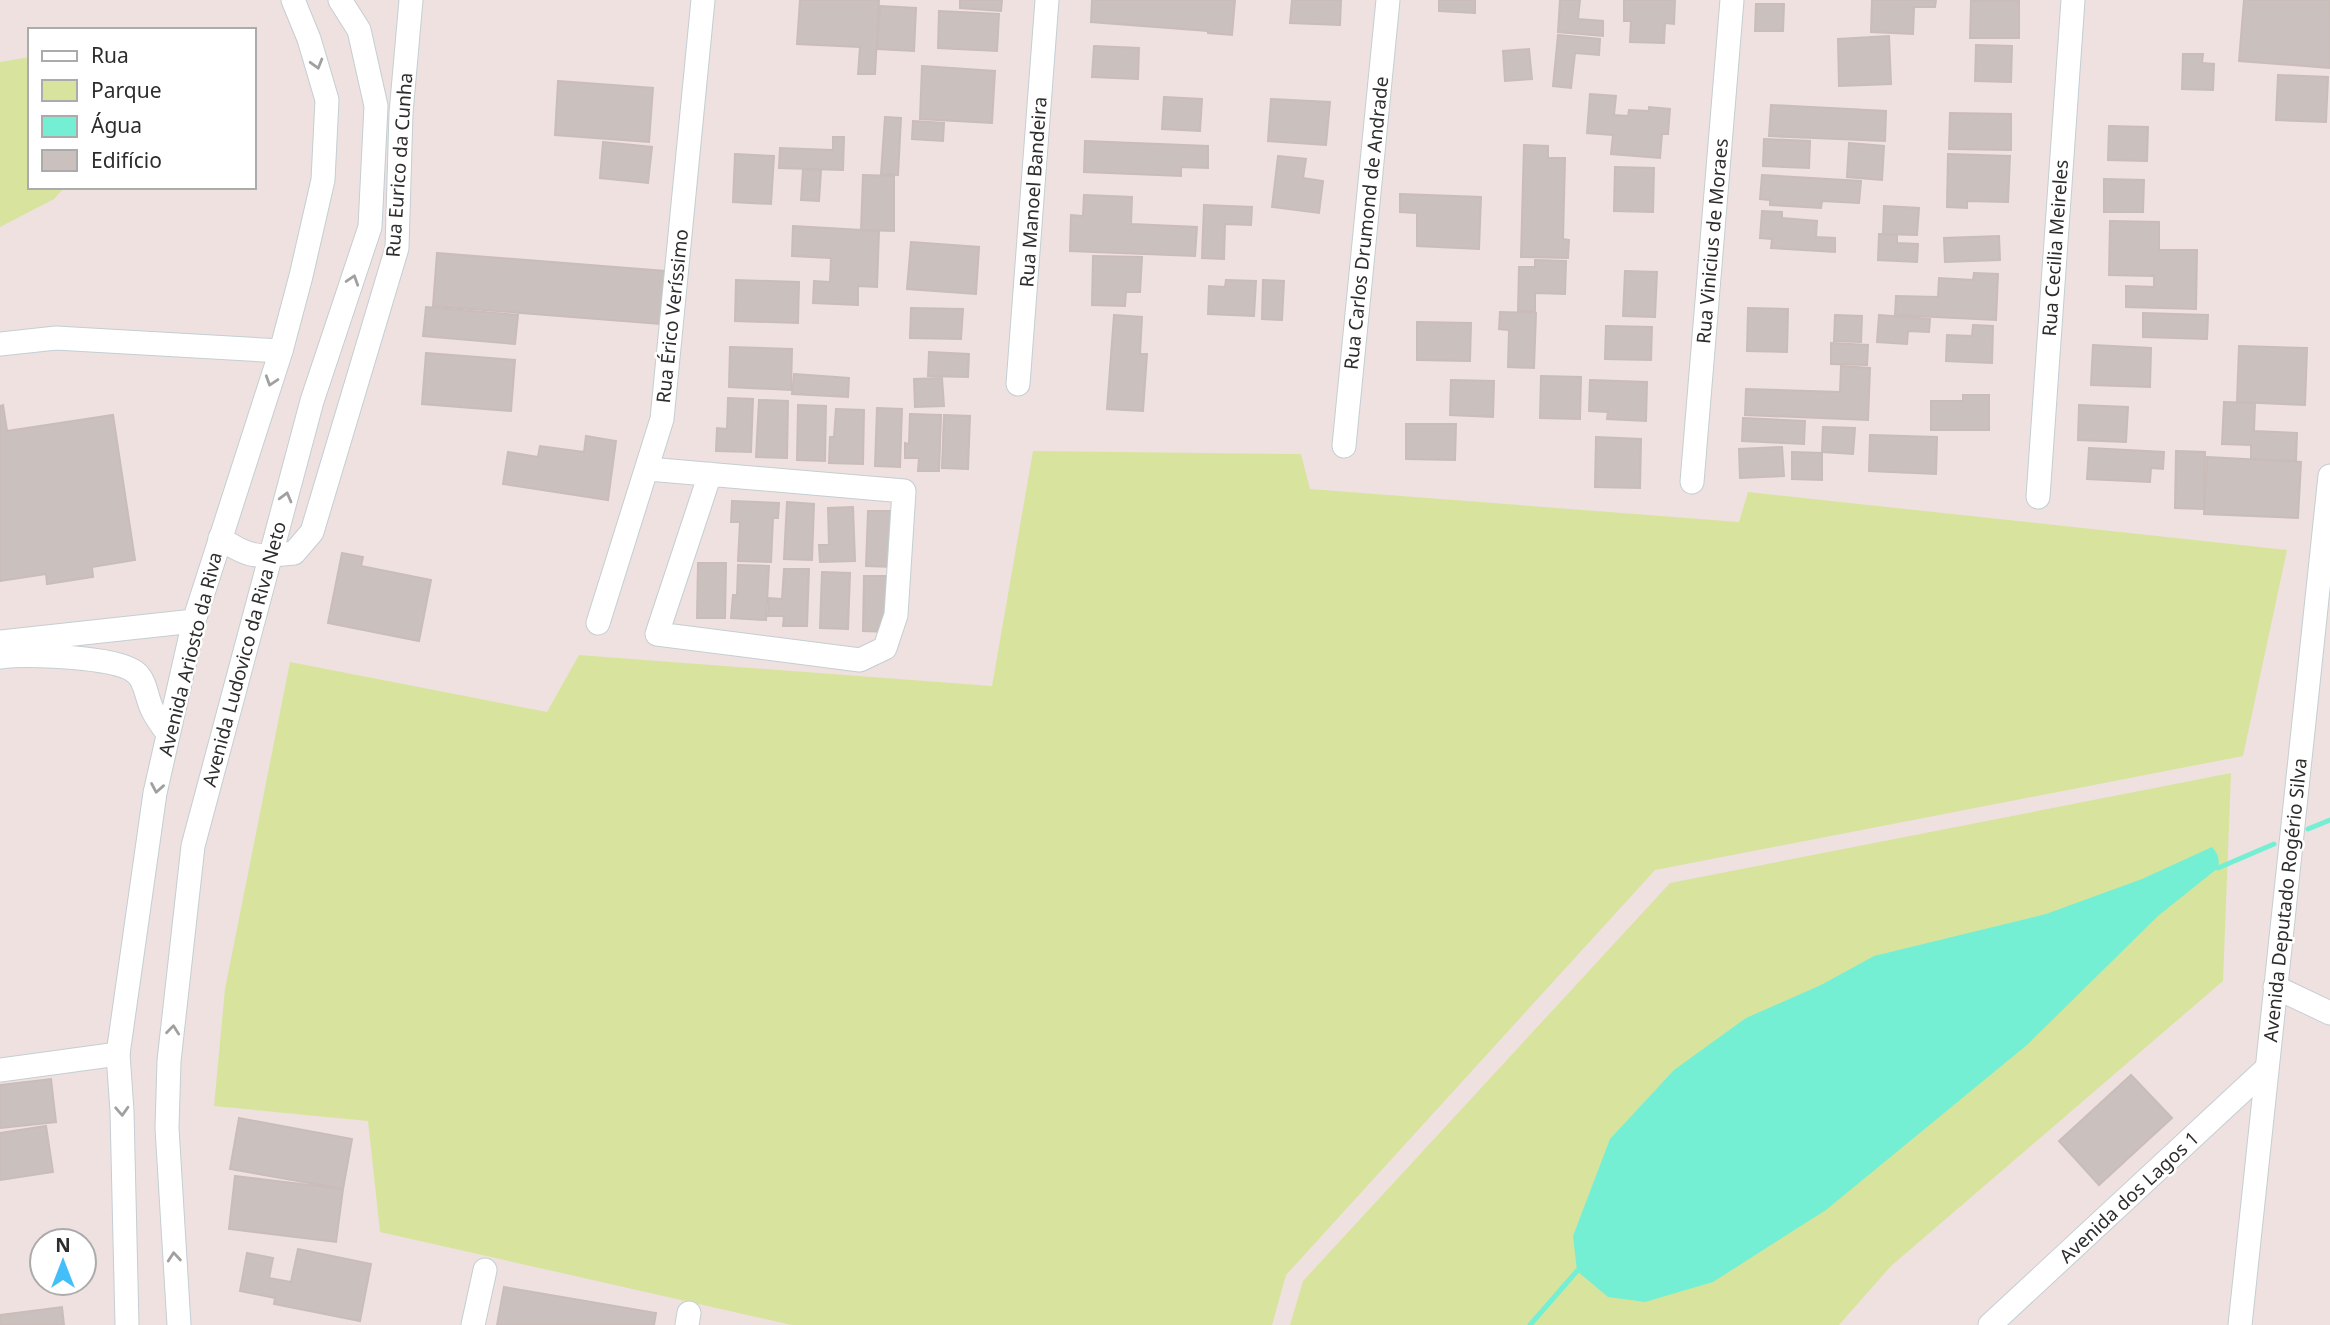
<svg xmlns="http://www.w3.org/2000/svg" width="2330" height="1325" viewBox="0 0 2330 1325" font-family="'Noto Sans',sans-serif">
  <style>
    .green { fill: #d8e49d }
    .water { fill: #74efd4 }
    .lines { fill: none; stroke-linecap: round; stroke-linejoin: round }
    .stream { stroke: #74efd4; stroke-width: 5 }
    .building { fill: #cac0be; stroke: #cabcb9; stroke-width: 2 }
    .minor-casing { stroke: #c4ced3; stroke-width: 25 }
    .minor { stroke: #fff; stroke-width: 23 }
    .oneway { stroke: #a0a0a0 }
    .labels { text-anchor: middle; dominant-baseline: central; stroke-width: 5; stroke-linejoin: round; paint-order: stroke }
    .street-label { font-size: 19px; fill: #2d2d2d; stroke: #fff }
  </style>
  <rect width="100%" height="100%" fill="#eee1e0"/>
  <g class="green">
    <path d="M 30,57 L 30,187 L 65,187 L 54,199 L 0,227 L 0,62 Z"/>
    <path d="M 1033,451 L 1301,454 L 1310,489 L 1739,522 L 1748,492 L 2287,550 L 2243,756 L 1655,870 L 1286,1275 L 1272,1325 L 792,1325 L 380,1232 L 368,1121 L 214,1106 L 225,989 L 290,662 L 547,712 L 579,655 L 992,686 Z"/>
    <path d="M 2231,773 L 2223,981 L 1891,1266 L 1839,1325 L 1290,1325 L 1303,1281 L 1670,883 Z"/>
  </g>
  <path class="water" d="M 2212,847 C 2218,854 2220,859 2218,868 L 2158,916 L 2027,1045 L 1826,1210 L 1713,1282 L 1645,1302 L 1608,1297 L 1577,1271 L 1573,1236 L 1610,1139 L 1674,1070 L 1746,1018 L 1821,985 L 1874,956 L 2046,914 L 2142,879 Z"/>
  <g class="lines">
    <g class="stream">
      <path d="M 2308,829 L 2330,820"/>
      <path d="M 2218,868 L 2274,844"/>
      <path d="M 1530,1325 L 1577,1271"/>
    </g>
  </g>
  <g class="building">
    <path d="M 800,0 L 879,0 L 875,74 L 858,74 L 860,47 L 797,44 Z"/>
    <path d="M 960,0 L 1002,0 L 1001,11 L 960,8 Z"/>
    <path d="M 1092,0 L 1235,0 L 1232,35 L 1208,33 L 1208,31 L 1091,22 Z"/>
    <path d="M 1292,0 L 1341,0 L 1340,25 L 1290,23 Z"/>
    <path d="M 1439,0 L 1475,0 L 1475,13 L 1439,11 Z"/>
    <path d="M 1560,0 L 1580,0 L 1578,19 L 1603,21 L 1603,36 L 1558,32 Z"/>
    <path d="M 1624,0 L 1675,0 L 1674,24 L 1665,23 L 1664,43 L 1630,42 L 1631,21 L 1624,21 Z"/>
    <path d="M 1872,0 L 1936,0 L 1935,7 L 1914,7 L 1913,34 L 1871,32 Z"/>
    <path d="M 2244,0 L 2330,0 L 2330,68 L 2239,61 Z"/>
    <path d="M 1971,1 L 2019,1 L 2019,38 L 1970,38 Z"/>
    <path d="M 1756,4 L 1784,4 L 1783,31 L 1755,31 Z"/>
    <path d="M 880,6 L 916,8 L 914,51 L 877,49 Z"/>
    <path d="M 939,11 L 999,14 L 997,51 L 938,48 Z"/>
    <path d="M 1558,35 L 1600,39 L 1599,55 L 1575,53 L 1571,88 L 1553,86 Z"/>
    <path d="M 1889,36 L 1891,84 L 1839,86 L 1838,39 Z"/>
    <path d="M 1976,45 L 2012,46 L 2011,82 L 1975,81 Z"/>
    <path d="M 1094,46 L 1139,48 L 1138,79 L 1092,77 Z"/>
    <path d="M 1529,49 L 1532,79 L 1505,81 L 1503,51 Z"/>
    <path d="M 2183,54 L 2203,54 L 2202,63 L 2214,64 L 2213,90 L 2182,89 Z"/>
    <path d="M 922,66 L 995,71 L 992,123 L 920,119 Z"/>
    <path d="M 2278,75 L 2328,77 L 2326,122 L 2276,120 Z"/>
    <path d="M 558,81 L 653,88 L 649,142 L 555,135 Z"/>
    <path d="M 1590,94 L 1616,96 L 1614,115 L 1628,116 L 1629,110 L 1649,111 L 1649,107 L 1670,109 L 1668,134 L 1662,134 L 1660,158 L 1611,154 L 1613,135 L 1587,133 Z"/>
    <path d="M 1164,97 L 1202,99 L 1200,131 L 1162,129 Z"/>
    <path d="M 1271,99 L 1330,102 L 1326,145 L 1268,141 Z"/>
    <path d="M 1771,105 L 1886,111 L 1885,141 L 1769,136 Z"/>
    <path d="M 1950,113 L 2011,114 L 2011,150 L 1949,149 Z"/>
    <path d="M 885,117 L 901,118 L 898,175 L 881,174 Z"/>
    <path d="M 913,121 L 944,123 L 943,141 L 912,139 Z"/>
    <path d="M 2109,126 L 2148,127 L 2147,161 L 2108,160 Z"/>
    <path d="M 833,137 L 844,137 L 843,170 L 779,168 L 780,148 L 833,150 Z"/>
    <path d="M 1764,139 L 1810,141 L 1809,168 L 1763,166 Z"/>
    <path d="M 1085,141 L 1208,146 L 1208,168 L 1181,167 L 1181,176 L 1084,172 Z"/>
    <path d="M 603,142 L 652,147 L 648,183 L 600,178 Z"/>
    <path d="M 1849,143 L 1884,146 L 1882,180 L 1847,177 Z"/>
    <path d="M 1524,145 L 1548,146 L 1548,158 L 1565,158 L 1563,239 L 1569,240 L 1568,258 L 1521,257 Z"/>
    <path d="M 735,154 L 774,156 L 771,204 L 733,202 Z"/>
    <path d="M 1948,154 L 2010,156 L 2008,202 L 1967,201 L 1967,208 L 1947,207 Z"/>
    <path d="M 1278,156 L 1306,159 L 1303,178 L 1323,181 L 1319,213 L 1272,207 Z"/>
    <path d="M 1615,167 L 1654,168 L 1653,212 L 1614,211 Z"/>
    <path d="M 803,169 L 821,171 L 819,201 L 801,200 Z"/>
    <path d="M 863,175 L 894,176 L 894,231 L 861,230 Z"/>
    <path d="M 1762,175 L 1861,181 L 1859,203 L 1822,201 L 1821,208 L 1770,205 L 1770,200 L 1760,199 Z"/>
    <path d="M 2104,179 L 2144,180 L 2143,212 L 2104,212 Z"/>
    <path d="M 1400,194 L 1481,197 L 1479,249 L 1417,246 L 1417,213 L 1400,212 Z"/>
    <path d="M 1084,195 L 1132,197 L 1131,224 L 1197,227 L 1195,256 L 1070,251 L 1071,215 L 1083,216 Z"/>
    <path d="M 1204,205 L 1252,207 L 1251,225 L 1225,224 L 1224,259 L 1202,258 Z"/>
    <path d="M 1884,206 L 1919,208 L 1917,235 L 1883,234 Z"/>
    <path d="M 1762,211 L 1782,212 L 1782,218 L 1817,221 L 1816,237 L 1835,238 L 1835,252 L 1771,248 L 1772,239 L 1760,238 Z"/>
    <path d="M 2110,221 L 2159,222 L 2159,250 L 2197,250 L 2196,309 L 2126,307 L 2126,286 L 2154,287 L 2154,276 L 2109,275 Z"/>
    <path d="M 793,226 L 879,231 L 877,287 L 858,286 L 858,305 L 813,303 L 814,281 L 830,282 L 831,258 L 792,256 Z"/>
    <path d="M 1879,234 L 1897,235 L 1897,243 L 1918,244 L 1917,262 L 1878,260 Z"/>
    <path d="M 1999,236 L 2000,260 L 1945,262 L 1944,238 Z"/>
    <path d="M 911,242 L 979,247 L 976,294 L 907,289 Z"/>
    <path d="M 437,253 L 665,271 L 660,324 L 433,306 Z"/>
    <path d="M 1093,256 L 1142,257 L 1140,292 L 1126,292 L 1125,306 L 1092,305 Z"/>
    <path d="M 1535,260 L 1566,261 L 1565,294 L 1535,293 L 1535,311 L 1518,311 L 1519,267 L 1535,267 Z"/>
    <path d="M 1625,271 L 1657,272 L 1655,317 L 1623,316 Z"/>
    <path d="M 1974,273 L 1998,274 L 1996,320 L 1895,315 L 1896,296 L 1938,297 L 1939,278 L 1973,280 Z"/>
    <path d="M 736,280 L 799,282 L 798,323 L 735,321 Z"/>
    <path d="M 1226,280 L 1256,281 L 1254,316 L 1208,314 L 1209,286 L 1225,287 Z"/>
    <path d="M 1263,280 L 1284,281 L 1282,320 L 1262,319 Z"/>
    <path d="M 426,307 L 518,315 L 515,344 L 423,336 Z"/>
    <path d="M 911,308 L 963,309 L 961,339 L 910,338 Z"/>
    <path d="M 1748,308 L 1788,309 L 1787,352 L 1747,351 Z"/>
    <path d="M 1500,312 L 1536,313 L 1534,368 L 1508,367 L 1509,330 L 1499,329 Z"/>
    <path d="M 2143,313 L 2208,315 L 2207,339 L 2143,337 Z"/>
    <path d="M 1114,315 L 1142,317 L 1140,354 L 1147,354 L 1143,411 L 1107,409 Z"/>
    <path d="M 1835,315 L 1862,316 L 1861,342 L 1834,341 Z"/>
    <path d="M 1879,315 L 1930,319 L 1929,332 L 1908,331 L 1907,344 L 1877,342 Z"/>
    <path d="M 1417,322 L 1471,323 L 1470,361 L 1417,360 Z"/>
    <path d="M 1973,325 L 1993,326 L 1992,363 L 1946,361 L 1947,335 L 1972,336 Z"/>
    <path d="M 1606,326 L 1652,327 L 1651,360 L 1605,359 Z"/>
    <path d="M 1831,343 L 1868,345 L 1867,365 L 1831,364 Z"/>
    <path d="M 2093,345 L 2151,348 L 2150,387 L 2091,385 Z"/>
    <path d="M 2239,346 L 2307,348 L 2305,405 L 2237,402 Z"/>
    <path d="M 730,347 L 792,349 L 791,390 L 729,387 Z"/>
    <path d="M 929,352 L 969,354 L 968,377 L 928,376 Z"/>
    <path d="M 426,353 L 515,360 L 511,411 L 422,404 Z"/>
    <path d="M 1841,366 L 1870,368 L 1868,420 L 1745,415 L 1746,389 L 1840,392 Z"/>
    <path d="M 794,374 L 849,378 L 848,397 L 792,394 Z"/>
    <path d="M 1541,376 L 1581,377 L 1580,419 L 1540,418 Z"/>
    <path d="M 942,378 L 944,406 L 915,407 L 914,379 Z"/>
    <path d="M 1451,380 L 1494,381 L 1493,417 L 1450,415 Z"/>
    <path d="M 1590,380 L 1647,382 L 1646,421 L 1607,419 L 1608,412 L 1589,411 Z"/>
    <path d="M 1963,395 L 1989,395 L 1989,430 L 1931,430 L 1931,401 L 1963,401 Z"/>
    <path d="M 728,398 L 753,399 L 751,452 L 716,451 L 717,428 L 727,429 Z"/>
    <path d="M 759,400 L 788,401 L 787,458 L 756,457 Z"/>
    <path d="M 2224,402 L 2255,403 L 2254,431 L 2297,433 L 2296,461 L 2251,459 L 2251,445 L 2222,444 Z"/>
    <path d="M 3,405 L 7,431 L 113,415 L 135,560 L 92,567 L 93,577 L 47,584 L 46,574 L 0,581 L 0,406 Z"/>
    <path d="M 798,405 L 826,406 L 825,461 L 797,460 Z"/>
    <path d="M 2079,405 L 2128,407 L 2126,442 L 2078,440 Z"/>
    <path d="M 877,408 L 902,409 L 900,467 L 875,466 Z"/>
    <path d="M 836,409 L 864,410 L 863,464 L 829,463 L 830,437 L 834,437 Z"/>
    <path d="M 910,414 L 941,415 L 939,471 L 918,471 L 919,458 L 905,458 L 905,443 L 909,444 Z"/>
    <path d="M 944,415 L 970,416 L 968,469 L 942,468 Z"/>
    <path d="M 1743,418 L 1805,421 L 1804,444 L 1742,441 Z"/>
    <path d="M 1406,424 L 1456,424 L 1455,460 L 1406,459 Z"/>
    <path d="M 1823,427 L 1855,428 L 1853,454 L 1822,452 Z"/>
    <path d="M 1870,435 L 1937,437 L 1936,474 L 1869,471 Z"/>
    <path d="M 586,436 L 616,441 L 608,500 L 503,484 L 508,452 L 538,457 L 540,446 L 584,452 Z"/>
    <path d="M 1596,437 L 1641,439 L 1640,488 L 1595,487 Z"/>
    <path d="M 1782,447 L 1784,476 L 1740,478 L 1739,449 Z"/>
    <path d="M 2089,448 L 2164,452 L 2163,469 L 2151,468 L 2150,482 L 2087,479 Z"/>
    <path d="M 2176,451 L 2205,452 L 2204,509 L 2175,508 Z"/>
    <path d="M 1792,452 L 1822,453 L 1822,480 L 1792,479 Z"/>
    <path d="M 2207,457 L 2301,462 L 2298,518 L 2204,514 Z"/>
    <path d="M 732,501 L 779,503 L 778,518 L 773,518 L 771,562 L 738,561 L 740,522 L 731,522 Z"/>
    <path d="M 787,502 L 814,504 L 812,560 L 784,559 Z"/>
    <path d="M 853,507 L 855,561 L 820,562 L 819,545 L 829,545 L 828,508 Z"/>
    <path d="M 868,511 L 896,511 L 894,567 L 866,566 Z"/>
    <path d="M 342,553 L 363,557 L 361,566 L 431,580 L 419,641 L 328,623 Z"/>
    <path d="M 698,563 L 726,563 L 725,618 L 697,618 Z"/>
    <path d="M 738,565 L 769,566 L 766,620 L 731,618 L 733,595 L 737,595 Z"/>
    <path d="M 784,569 L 809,569 L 807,626 L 783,626 L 784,616 L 768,616 L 769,598 L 782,599 Z"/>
    <path d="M 822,572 L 850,573 L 848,629 L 820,628 Z"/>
    <path d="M 864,576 L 891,576 L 890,632 L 863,631 Z"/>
    <path d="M 2131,1075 L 2172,1118 L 2099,1185 L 2059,1141 Z"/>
    <path d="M 51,1079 L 56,1122 L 0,1128 L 0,1085 Z"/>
    <path d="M 239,1118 L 352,1139 L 343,1189 L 230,1169 Z"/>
    <path d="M 46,1126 L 53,1172 L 0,1180 L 0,1133 Z"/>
    <path d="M 235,1176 L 343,1189 L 336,1242 L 229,1229 Z"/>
    <path d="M 298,1249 L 371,1264 L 360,1321 L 274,1304 L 275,1298 L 240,1291 L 247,1253 L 273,1258 L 269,1278 L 291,1282 Z"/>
    <path d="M 504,1287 L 656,1313 L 654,1325 L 497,1325 Z"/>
    <path d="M 62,1307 L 64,1325 L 0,1325 L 0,1315 Z"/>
  </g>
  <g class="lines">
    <defs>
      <g id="minor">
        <path d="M 0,344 L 56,338 L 281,351"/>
        <path d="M 1018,384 L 1047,0"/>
        <path d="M 1344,446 L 1388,0"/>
        <path d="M 648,469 L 904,491 L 896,615 L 885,648 L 860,660 L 657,634 L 710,474"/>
        <path d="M 1692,482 L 1732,0"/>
        <path d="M 2038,497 L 2073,0"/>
        <path d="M 220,538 C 250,559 259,557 294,553 L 312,532 L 397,248 L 401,113 L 411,0"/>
        <path d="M 598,623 L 662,419 L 703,0"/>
        <path d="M 0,642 L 194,621"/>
        <path d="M 0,657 C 27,654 114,656 135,672 C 147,681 146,699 153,711 C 157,719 163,727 168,734"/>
        <path d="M 2275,987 L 2330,1013"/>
        <path d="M 0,1070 L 118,1054"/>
        <path d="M 127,1325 L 122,1111 L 118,1054 L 155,793 L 194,621 L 281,351 L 301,276 L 323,180 L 327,100 L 309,39 L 293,0"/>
        <path d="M 179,1325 L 167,1128 L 169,1061 L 193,846 L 312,401 L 370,227 L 376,106 L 359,30 L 340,0"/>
        <path d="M 473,1325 L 485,1270"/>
        <path d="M 687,1325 L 689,1313"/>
        <path d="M 1990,1325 L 2267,1068"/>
        <path d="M 2240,1325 L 2330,476"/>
      </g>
    </defs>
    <use href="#minor" class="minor-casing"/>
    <use href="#minor" class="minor"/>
  </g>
  <defs><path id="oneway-chevron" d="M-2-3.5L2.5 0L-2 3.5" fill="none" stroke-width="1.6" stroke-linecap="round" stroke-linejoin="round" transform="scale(1.75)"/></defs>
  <g class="oneway">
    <use href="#oneway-chevron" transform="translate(317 64) rotate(74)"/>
    <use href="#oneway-chevron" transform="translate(353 280) rotate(-72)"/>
    <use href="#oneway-chevron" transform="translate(271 381) rotate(108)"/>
    <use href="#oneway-chevron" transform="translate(286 497) rotate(-75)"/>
    <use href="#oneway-chevron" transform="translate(157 788) rotate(100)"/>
    <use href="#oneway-chevron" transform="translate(173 1030) rotate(-84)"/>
    <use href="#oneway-chevron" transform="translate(122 1111) rotate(87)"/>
    <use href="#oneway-chevron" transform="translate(174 1257) rotate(-95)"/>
  </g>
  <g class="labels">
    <g class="street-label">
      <text transform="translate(399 165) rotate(-86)">Rua Eurico da Cunha</text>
      <text transform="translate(1033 192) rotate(-86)">Rua Manoel Bandeira</text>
      <text transform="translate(1366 223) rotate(-84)">Rua Carlos Drumond de Andrade</text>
      <text transform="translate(1712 241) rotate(-85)">Rua Vinicius de Moraes</text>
      <text transform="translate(2055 248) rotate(-86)">Rua Cecilia Meireles</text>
      <text transform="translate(672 316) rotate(-84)">Rua Érico Veríssimo</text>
      <text transform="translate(190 654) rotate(-76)">Avenida Ariosto da Riva</text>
      <text transform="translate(244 654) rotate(-75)">Avenida Ludovico da Riva Neto</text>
      <text transform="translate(2285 900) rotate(-84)">Avenida Deputado Rogério Silva</text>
      <text transform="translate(2129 1197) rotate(-43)">Avenida dos Lagos 1</text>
    </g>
  </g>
  <rect x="28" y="28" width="228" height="161" fill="#ffffff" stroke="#ababab" stroke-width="2"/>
  <rect x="42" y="51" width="35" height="10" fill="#ffffff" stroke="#ababab" stroke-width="2"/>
  <text x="91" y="63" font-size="21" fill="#2d2d2d">Rua</text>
  <rect x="42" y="80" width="35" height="21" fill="#d8e49d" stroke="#ababab" stroke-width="2"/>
  <text x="91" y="98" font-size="21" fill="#2d2d2d">Parque</text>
  <rect x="42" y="116" width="35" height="21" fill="#74efd4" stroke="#ababab" stroke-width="2"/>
  <text x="91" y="133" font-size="21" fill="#2d2d2d">Água</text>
  <rect x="42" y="150" width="35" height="21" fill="#cac0be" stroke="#ababab" stroke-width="2"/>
  <text x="91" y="168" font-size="21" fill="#2d2d2d">Edifício</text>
  <g transform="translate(63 1262)"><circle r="33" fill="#ffffff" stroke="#ababab" stroke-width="2"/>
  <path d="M0-5L12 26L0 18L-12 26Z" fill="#42bef9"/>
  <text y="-10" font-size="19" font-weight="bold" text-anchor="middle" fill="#2d2d2d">N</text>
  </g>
</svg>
